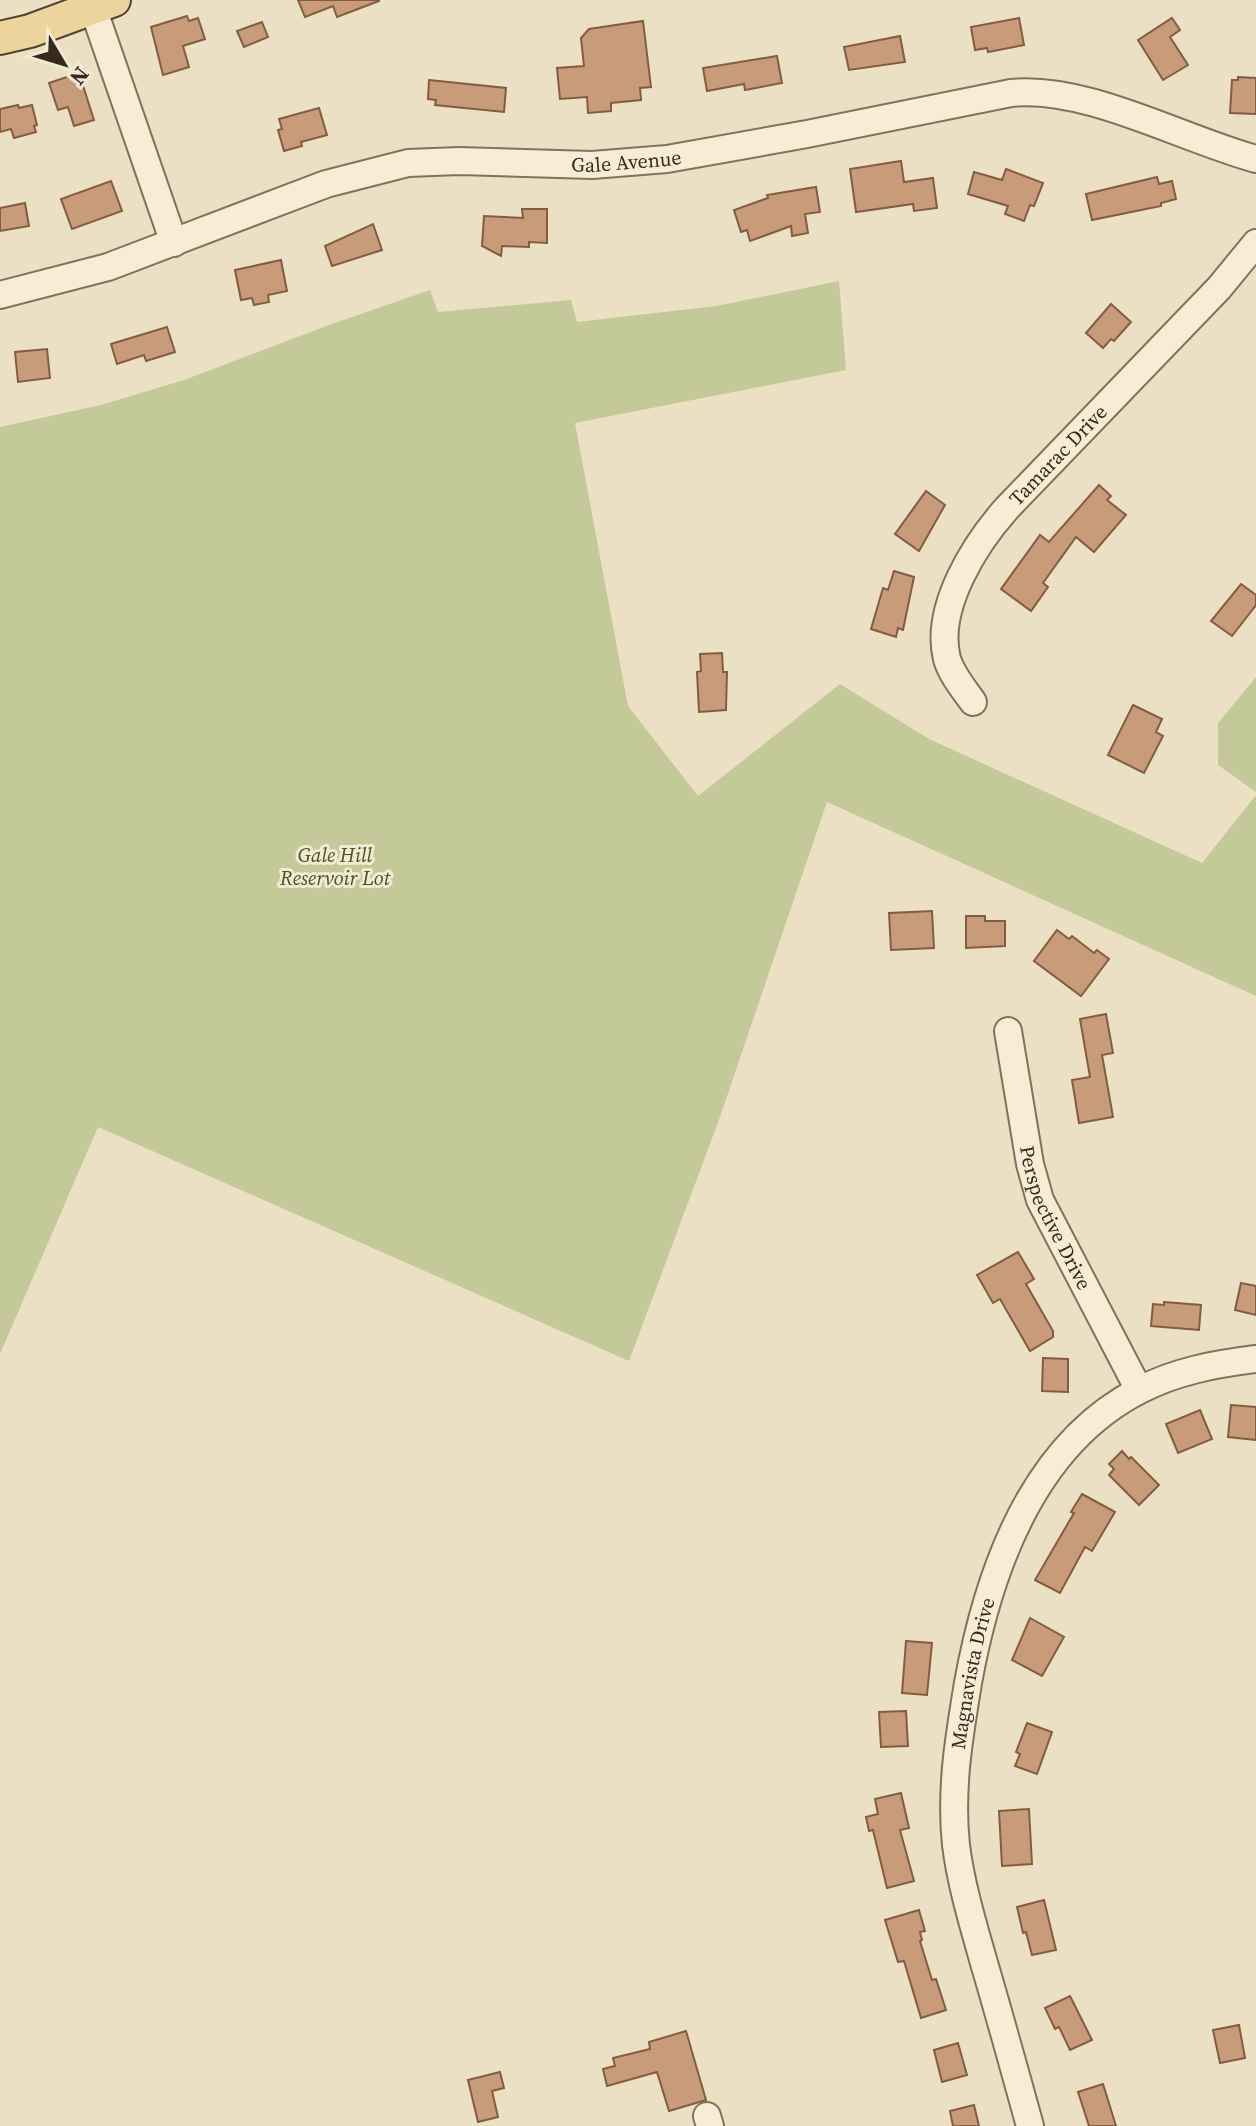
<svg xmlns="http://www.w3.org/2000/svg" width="1256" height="2126" viewBox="0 0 1256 2126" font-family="'Source Serif 4',serif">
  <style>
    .green { fill: #c3c998 }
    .building { fill: #c89b7b; stroke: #835c42; stroke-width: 2 }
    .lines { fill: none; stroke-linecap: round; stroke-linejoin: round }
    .minor-casing { stroke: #85715b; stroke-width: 30 }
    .major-casing { stroke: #53402f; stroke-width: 36 }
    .minor { stroke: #f7edd6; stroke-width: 26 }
    .major { stroke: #edd49d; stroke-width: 32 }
    .labels { text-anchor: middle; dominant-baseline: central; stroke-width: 6; stroke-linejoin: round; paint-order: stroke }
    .street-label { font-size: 20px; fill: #362a1e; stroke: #f3ead3 }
    .park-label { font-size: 20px; font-style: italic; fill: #465126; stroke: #f3ead3 }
  </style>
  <rect width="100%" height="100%" fill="#ebe0c4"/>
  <g class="green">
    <path d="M 839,281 L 846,370 L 575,423 L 628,706 L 698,796 L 840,684 L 929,739 L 1202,863 L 1256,795 L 1256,996 L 827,802 L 720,1117 L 629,1361 L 98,1127 L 0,1354 L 0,427 L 101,405 L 184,380 L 329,325 L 430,290 L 438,312 L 571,300 L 577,322 L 716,306 Z"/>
    <path d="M 1256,677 L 1256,792 L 1218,765 L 1218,723 Z"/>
  </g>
  <g class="building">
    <path d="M 298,0 L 379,0 L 379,1 L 337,17 L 333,6 L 305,17 Z"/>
    <path d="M 187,16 L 189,21 L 198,18 L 205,39 L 183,46 L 189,67 L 163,75 L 151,27 Z"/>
    <path d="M 1019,18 L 1024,45 L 988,52 L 987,48 L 975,50 L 971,27 Z"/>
    <path d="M 1172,18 L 1180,30 L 1170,37 L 1188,65 L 1163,80 L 1138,40 Z"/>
    <path d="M 643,21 L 651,87 L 640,88 L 641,100 L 611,103 L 611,111 L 588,113 L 587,97 L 560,99 L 557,68 L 584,66 L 581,38 L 589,29 Z"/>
    <path d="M 262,22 L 268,37 L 244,47 L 237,31 Z"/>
    <path d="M 900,36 L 905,62 L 849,70 L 844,47 Z"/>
    <path d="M 777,56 L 782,83 L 745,90 L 744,84 L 707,91 L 703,68 Z"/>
    <path d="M 79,73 L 94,120 L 74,126 L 68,107 L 58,110 L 49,83 Z"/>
    <path d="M 1238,77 L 1256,78 L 1256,114 L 1230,113 L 1232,80 L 1238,80 Z"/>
    <path d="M 429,80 L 506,88 L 504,112 L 435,105 L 436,100 L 428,99 Z"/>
    <path d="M 18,105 L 19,108 L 32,105 L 37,125 L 34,126 L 36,132 L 14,138 L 11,129 L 0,132 L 0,109 Z"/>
    <path d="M 319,108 L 327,135 L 301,142 L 302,146 L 284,151 L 278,130 L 282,129 L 279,119 Z"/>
    <path d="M 901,161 L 904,182 L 933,178 L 937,208 L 914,211 L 913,204 L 856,212 L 850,169 Z"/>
    <path d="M 1006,169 L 1043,183 L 1034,206 L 1030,205 L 1024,221 L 1005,214 L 1008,206 L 968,194 L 974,172 L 1002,180 Z"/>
    <path d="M 1157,177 L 1159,184 L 1172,181 L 1176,199 L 1161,203 L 1161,206 L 1092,220 L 1086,194 Z"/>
    <path d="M 111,181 L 122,211 L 72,229 L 61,199 Z"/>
    <path d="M 816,187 L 820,212 L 805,214 L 808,233 L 792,236 L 791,226 L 750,241 L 747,230 L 741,232 L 734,210 L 768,198 L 767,195 Z"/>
    <path d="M 25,203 L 29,226 L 0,231 L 0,208 Z"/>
    <path d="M 522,209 L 547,209 L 547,243 L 529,242 L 529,247 L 502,246 L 501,256 L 482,246 L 484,216 L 523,218 Z"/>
    <path d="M 373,224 L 382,250 L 332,266 L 325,246 Z"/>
    <path d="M 281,260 L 287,291 L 268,295 L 269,302 L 254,305 L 252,298 L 241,300 L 235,270 Z"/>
    <path d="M 1111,304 L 1131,322 L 1114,341 L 1111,339 L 1103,348 L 1086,333 Z"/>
    <path d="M 167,327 L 175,352 L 146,361 L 144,355 L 117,364 L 111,344 Z"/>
    <path d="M 47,349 L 50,378 L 18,382 L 15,352 Z"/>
    <path d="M 1099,485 L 1111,496 L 1107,500 L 1126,515 L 1094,552 L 1076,537 L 1043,583 L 1048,587 L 1031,611 L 1001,589 L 1040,535 L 1049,542 Z"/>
    <path d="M 926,491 L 945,505 L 919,551 L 895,534 Z"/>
    <path d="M 894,571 L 914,577 L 903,630 L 898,628 L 896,637 L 871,629 L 883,588 L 888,590 Z"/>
    <path d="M 1241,584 L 1256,595 L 1256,605 L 1232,636 L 1211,621 Z"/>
    <path d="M 722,653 L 723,672 L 727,672 L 726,710 L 699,712 L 697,672 L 701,671 L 700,654 Z"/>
    <path d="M 1133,705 L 1162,719 L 1156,732 L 1163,736 L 1144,773 L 1108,755 Z"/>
    <path d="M 932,911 L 934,948 L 891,950 L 889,913 Z"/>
    <path d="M 966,916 L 985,916 L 985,921 L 1005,921 L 1005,946 L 966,948 Z"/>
    <path d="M 1057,930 L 1069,939 L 1072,936 L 1094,953 L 1097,950 L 1109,959 L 1081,996 L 1034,961 Z"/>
    <path d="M 1106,1014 L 1113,1053 L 1102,1055 L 1113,1117 L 1079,1123 L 1072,1080 L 1090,1077 L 1080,1019 Z"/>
    <path d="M 1018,1252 L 1034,1279 L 1026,1284 L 1053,1331 L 1053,1337 L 1030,1351 L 1000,1299 L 993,1303 L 977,1275 Z"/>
    <path d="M 1241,1283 L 1256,1286 L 1256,1315 L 1235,1310 Z"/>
    <path d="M 1164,1302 L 1201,1305 L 1199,1330 L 1151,1326 L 1153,1304 L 1164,1305 Z"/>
    <path d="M 1043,1358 L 1068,1359 L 1068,1392 L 1042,1391 Z"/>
    <path d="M 1231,1405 L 1256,1407 L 1256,1440 L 1228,1437 Z"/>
    <path d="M 1200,1410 L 1212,1439 L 1178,1453 L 1166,1424 Z"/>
    <path d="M 1122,1451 L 1129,1459 L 1131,1457 L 1159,1485 L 1139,1505 L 1109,1475 L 1114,1469 L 1109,1464 Z"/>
    <path d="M 1082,1494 L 1115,1512 L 1092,1551 L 1085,1547 L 1060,1593 L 1035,1580 L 1074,1513 L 1071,1512 Z"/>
    <path d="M 1030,1618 L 1064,1637 L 1042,1676 L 1012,1660 Z"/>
    <path d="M 906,1641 L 932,1643 L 927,1695 L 902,1693 Z"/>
    <path d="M 906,1711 L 908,1746 L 881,1747 L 879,1712 Z"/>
    <path d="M 1027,1723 L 1052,1732 L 1037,1774 L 1015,1766 L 1020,1754 L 1016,1752 Z"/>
    <path d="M 901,1793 L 909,1828 L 900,1830 L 914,1881 L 887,1888 L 873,1830 L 869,1831 L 866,1817 L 878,1814 L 875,1799 Z"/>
    <path d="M 1029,1809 L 1032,1864 L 1002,1866 L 999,1811 Z"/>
    <path d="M 1044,1900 L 1056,1950 L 1032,1955 L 1026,1932 L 1023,1933 L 1017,1907 Z"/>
    <path d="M 919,1910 L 925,1931 L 920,1932 L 922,1940 L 920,1941 L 932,1980 L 936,1979 L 946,2010 L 921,2018 L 904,1961 L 898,1962 L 885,1920 Z"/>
    <path d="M 1070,1996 L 1092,2040 L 1070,2050 L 1059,2027 L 1055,2029 L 1045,2008 Z"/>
    <path d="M 1239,2025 L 1245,2058 L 1220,2063 L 1213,2030 Z"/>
    <path d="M 686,2031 L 706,2100 L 669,2111 L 657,2072 L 607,2086 L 603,2069 L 615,2066 L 613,2058 L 650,2049 L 649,2042 Z"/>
    <path d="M 958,2043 L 967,2075 L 942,2082 L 934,2050 Z"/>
    <path d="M 500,2072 L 504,2088 L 492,2091 L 498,2117 L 478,2122 L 468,2080 Z"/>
    <path d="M 1103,2084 L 1116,2126 L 1089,2126 L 1078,2092 Z"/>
    <path d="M 974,2105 L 979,2126 L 953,2126 L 950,2111 Z"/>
  </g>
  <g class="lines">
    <defs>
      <g id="minor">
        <path d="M 93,8 L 174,243"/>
        <path id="s1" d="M 0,295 L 108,267 L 326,184 L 408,163 L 459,161 L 592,165 L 667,159 L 807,134 L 1011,93 C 1086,85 1182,139 1256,159"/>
        <path id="s2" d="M 973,702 C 963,688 952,675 947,659 C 934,608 975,544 1007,508 L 1219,288 L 1256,243"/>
        <path id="s3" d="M 1008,1031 L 1030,1164 L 1040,1200 L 1139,1390"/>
        <path d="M 707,2116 L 710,2126"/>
        <path id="s4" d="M 1030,2126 C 1015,2072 1000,2017 984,1963 C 973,1924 961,1885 956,1845 C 950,1790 959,1737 968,1683 C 988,1572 1032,1445 1140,1390 C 1176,1371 1216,1364 1256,1359"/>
      </g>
      <path id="major" d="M 0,38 L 30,31 L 114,0"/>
    </defs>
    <use href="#minor" class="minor-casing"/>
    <use href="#major" class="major-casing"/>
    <use href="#minor" class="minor"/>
    <use href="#major" class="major"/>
  </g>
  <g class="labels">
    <g class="street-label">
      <text stroke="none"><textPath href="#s1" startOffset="648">Gale Avenue</textPath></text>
      <text stroke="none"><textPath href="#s2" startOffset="292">Tamarac Drive</textPath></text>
      <text stroke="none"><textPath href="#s3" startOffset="194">Perspective Drive</textPath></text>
      <text stroke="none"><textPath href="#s4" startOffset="464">Magnavista Drive</textPath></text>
    </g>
    <g class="park-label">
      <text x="335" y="855">Gale Hill<tspan x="335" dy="23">Reservoir Lot</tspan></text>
    </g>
  </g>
  <g transform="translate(64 64) rotate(128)" stroke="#f3ead3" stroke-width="6" paint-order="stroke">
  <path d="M0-6L14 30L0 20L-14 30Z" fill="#362a1e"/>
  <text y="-12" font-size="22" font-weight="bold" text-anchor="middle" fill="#362a1e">N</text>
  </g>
</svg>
